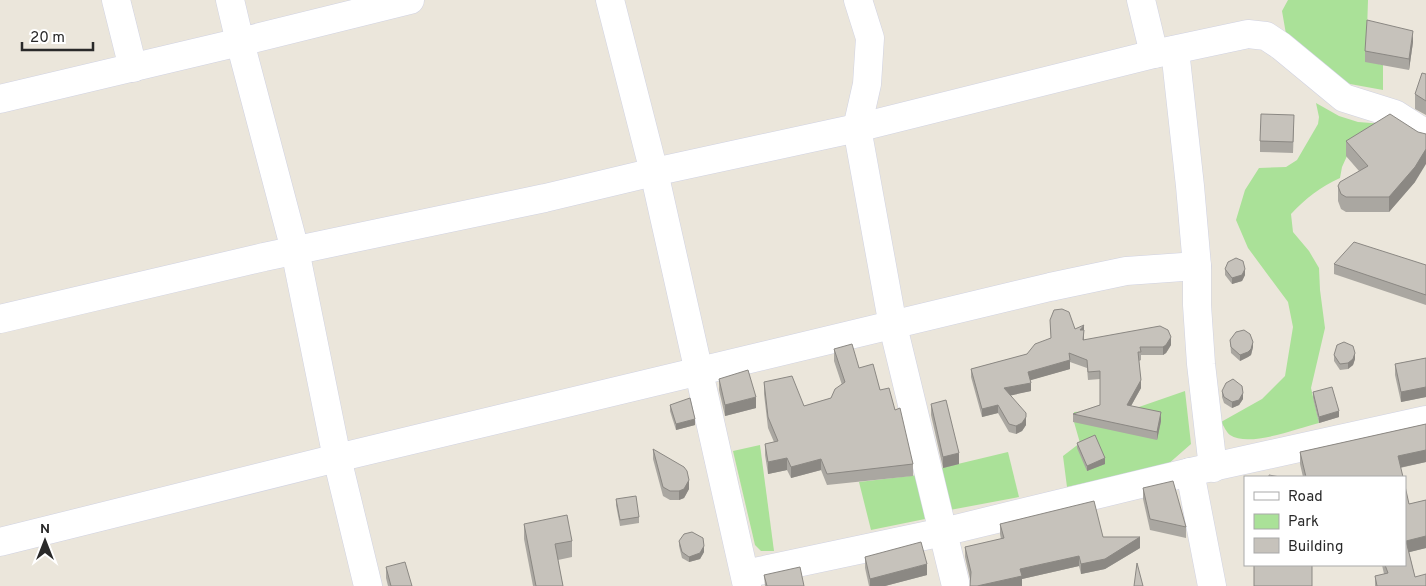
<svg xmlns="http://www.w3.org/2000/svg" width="1426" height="586" viewBox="0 0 1426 586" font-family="Overpass,sans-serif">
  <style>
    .green { fill: #aae198 }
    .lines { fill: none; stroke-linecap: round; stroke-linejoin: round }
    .minor-casing { stroke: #d0d2e2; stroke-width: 29 }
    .minor { stroke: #fff; stroke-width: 28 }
    .wall { fill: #aaa7a1 }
    .shaded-wall { fill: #8b8883 }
    .building { fill: #c6c2bb; stroke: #8b8883 }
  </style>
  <rect width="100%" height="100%" fill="#ebe6db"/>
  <g class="green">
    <path d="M 1288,0 L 1368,0 L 1366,61 L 1383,65 L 1383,90 L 1350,84 L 1327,71 L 1286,34 L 1282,11 Z"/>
    <path d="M 1316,103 L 1339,116 L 1358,122 L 1397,125 L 1347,156 L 1342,167 L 1340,178 C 1320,187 1306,198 1291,214 L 1293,232 L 1309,251 L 1319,268 L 1320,290 L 1325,328 L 1311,388 L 1319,423 C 1298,428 1249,448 1230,435 C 1226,432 1224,426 1221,422 L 1262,399 L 1285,376 L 1293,327 L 1288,302 L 1248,248 L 1236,220 L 1245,190 L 1259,168 L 1286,167 L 1297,160 L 1318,124 L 1319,117 Z"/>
    <path d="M 1185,391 L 1191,444 L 1167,465 L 1067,487 L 1063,456 L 1080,443 L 1074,422 L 1074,412 L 1136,408 Z"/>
    <path d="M 760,445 L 774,551 L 761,551 L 755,545 L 733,451 Z"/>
    <path d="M 1008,452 L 1019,497 L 950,510 L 941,468 Z"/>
    <path d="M 918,475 L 925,519 L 871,530 L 859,482 Z"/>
  </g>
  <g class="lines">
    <defs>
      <g id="minor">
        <path d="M 116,0 L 133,68"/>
        <path d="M 230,0 L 240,42 L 295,250 L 337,458 L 368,586"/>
        <path d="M 610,0 L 654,172 L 747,586"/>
        <path d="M 858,0 L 870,38 L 867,84 L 857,128 L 893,326 L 956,586"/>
        <path d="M 1141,0 L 1154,54"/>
        <path d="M 1175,50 L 1190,186 L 1197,266 L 1197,305 L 1201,364 L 1213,468"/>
        <path d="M 0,99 L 240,42 L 410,0"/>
        <path d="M 0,319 L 264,257 L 545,198 L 654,172 L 857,128 L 1154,54 L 1248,34 L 1266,36 L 1281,46 L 1344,98 L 1395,114 L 1426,134"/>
        <path d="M 1190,472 L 1212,586"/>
        <path d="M 0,542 L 337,458 L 1050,287 L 1126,271 L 1197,266"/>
        <path d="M 745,574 L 943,532 L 1190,472 L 1426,420"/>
      </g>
    </defs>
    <use href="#minor" class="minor-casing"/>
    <use href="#minor" class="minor"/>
  </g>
  <g class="wall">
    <path d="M 1413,42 L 1409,70 L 1365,62 L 1365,51 Z"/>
    <path d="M 1426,74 L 1426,115 L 1415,109 L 1415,94 Z"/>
    <path d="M 1294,126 L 1293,153 L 1260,152 L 1260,141 Z"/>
    <path d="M 1346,141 L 1415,182 L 1389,212 L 1346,212 L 1341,209 L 1338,201 L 1338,186 L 1359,171 L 1346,156 Z"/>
    <path d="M 1334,264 L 1426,265 L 1426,305 L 1334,274 Z"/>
    <path d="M 1225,269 L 1245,275 L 1242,281 L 1232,284 L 1225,275 Z"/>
    <path d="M 1050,320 L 1075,329 L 1084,334 L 1084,340 L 1171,345 L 1166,353 L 1163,355 L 1141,355 L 1141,360 L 1139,361 L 1141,388 L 1131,406 L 1161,421 L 1157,440 L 1073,422 L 1073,414 L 1100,405 L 1100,379 L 1088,380 L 1087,368 L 1070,362 L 1070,369 L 1030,380 L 1031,391 L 1010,395 L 1026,425 L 1022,431 L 1016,434 L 1009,432 L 998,413 L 982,417 L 971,377 L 971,369 L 1027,354 L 1051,338 Z"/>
    <path d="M 1230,340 L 1253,347 L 1251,355 L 1248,357 L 1240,361 L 1231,353 Z"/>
    <path d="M 834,349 L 859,368 L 880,390 L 895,410 L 913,464 L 913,476 L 827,485 L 821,470 L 791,478 L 787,470 L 768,474 L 765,455 L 765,444 L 774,442 L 768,428 L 764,394 L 764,382 L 804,406 L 831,398 L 842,385 L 834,361 Z"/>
    <path d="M 1334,355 L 1355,359 L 1353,365 L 1348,369 L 1340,370 L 1334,361 Z"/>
    <path d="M 1426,358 L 1426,397 L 1401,402 L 1395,375 L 1395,364 Z"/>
    <path d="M 719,379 L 756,408 L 725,416 L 719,390 Z"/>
    <path d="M 1222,391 L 1243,399 L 1239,405 L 1232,408 L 1224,403 L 1222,397 Z"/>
    <path d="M 1313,392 L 1339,417 L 1319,423 L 1313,398 Z"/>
    <path d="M 931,404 L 959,464 L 943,468 L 931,415 Z"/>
    <path d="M 670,405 L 695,425 L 676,430 L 670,411 Z"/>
    <path d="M 1426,424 L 1426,462 L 1400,468 L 1403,477 L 1303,477 L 1300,464 L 1300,452 Z"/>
    <path d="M 1077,443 L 1105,464 L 1087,471 L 1077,448 Z"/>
    <path d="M 653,449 L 689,489 L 684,498 L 679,500 L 670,500 L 663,496 L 653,459 Z"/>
    <path d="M 1143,488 L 1186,527 L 1186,538 L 1150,530 L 1143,499 Z"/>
    <path d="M 616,499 L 639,517 L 639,523 L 620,526 L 616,505 Z"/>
    <path d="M 1426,500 L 1426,548 L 1409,552 L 1415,577 L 1426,586 L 1375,586 L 1375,576 L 1384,574 L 1382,565 L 1405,565 L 1409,504 Z"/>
    <path d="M 524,524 L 572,541 L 572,557 L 558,560 L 563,586 L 533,586 L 524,539 Z"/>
    <path d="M 1000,524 L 1103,537 L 1140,548 L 1105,569 L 1081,574 L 1079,566 L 1022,579 L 1022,586 L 970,579 L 965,557 L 965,547 L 1001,539 L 1000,534 Z"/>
    <path d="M 679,541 L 704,552 L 700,559 L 689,562 L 682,558 L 679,546 Z"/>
    <path d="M 865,557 L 927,575 L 885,586 L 869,586 L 865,568 Z"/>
    <path d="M 386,567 L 412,586 L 388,586 L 386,578 Z"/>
    <path d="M 764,575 L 804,586 L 765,586 Z"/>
  </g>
  <g class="shaded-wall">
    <path d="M 1413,31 L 1413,42 L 1409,70 L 1409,59 Z"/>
    <path d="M 1426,149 L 1426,164 L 1415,182 L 1389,212 L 1389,197 Z"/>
    <path d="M 1245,269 L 1245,275 L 1242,281 L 1232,284 L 1232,278 Z"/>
    <path d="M 1084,325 L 1084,338 L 1083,349 L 1080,330 Z"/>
    <path d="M 1171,337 L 1171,345 L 1166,353 L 1163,355 L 1163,347 Z"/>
    <path d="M 1253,342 L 1253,347 L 1251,355 L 1248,357 L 1240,361 L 1240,355 Z"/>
    <path d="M 1355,353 L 1355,359 L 1353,365 L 1348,369 L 1348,363 Z"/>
    <path d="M 1070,360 L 1070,369 L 1028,381 L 1028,372 Z"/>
    <path d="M 1141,380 L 1141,388 L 1127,413 L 1127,405 Z"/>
    <path d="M 1031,383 L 1031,391 L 1004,397 L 1004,388 Z"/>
    <path d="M 1426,387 L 1426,397 L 1401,402 L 1401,392 Z"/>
    <path d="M 1243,393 L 1243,399 L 1239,405 L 1232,408 L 1232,402 Z"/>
    <path d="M 756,397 L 756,408 L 725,416 L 725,405 Z"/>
    <path d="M 998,405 L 998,413 L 982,417 L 982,409 Z"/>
    <path d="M 1339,411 L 1339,417 L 1319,423 L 1319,417 Z"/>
    <path d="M 1161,412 L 1161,421 L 1157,440 L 1157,432 Z"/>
    <path d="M 1026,417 L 1026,425 L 1022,431 L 1016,434 L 1016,426 Z"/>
    <path d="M 695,419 L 695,425 L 676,430 L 676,424 Z"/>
    <path d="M 1426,450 L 1426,462 L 1398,468 L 1398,456 Z"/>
    <path d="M 959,453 L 959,464 L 943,468 L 943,457 Z"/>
    <path d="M 787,458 L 787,470 L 768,474 L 768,462 Z"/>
    <path d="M 1105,458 L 1105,464 L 1087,471 L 1087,466 Z"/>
    <path d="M 821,459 L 821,470 L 791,478 L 791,467 Z"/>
    <path d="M 689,480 L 689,489 L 684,498 L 679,500 L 679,491 Z"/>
    <path d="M 1426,536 L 1426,548 L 1406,553 L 1406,541 Z"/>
    <path d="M 1140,537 L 1140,548 L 1105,569 L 1081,574 L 1081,564 Z"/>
    <path d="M 704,546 L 704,552 L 700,559 L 689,562 L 689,557 Z"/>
    <path d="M 1079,556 L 1079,566 L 1022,579 L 1022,586 L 977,586 L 1020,569 Z"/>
    <path d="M 927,564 L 927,575 L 885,586 L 870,586 L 870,579 Z"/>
  </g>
  <g class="building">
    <path d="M 1367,20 L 1413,31 L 1409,59 L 1365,51 Z"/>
    <path d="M 1422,73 L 1426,74 L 1426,101 L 1415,94 Z"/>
    <path d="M 1261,114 L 1294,115 L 1293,142 L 1260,141 Z"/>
    <path d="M 1390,114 L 1418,132 L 1426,134 L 1426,149 L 1415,167 L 1389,197 L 1346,197 L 1341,194 L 1338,186 L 1340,182 L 1368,166 L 1346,141 Z"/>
    <path d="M 1354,242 L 1426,265 L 1426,295 L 1334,264 Z"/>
    <path d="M 1236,258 L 1243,261 L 1245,269 L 1242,275 L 1232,278 L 1225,269 L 1228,262 Z"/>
    <path d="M 1062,309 L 1069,312 L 1075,329 L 1084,325 L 1080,330 L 1084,330 L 1083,340 L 1160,326 L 1168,330 L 1171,337 L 1166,345 L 1163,347 L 1140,347 L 1141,352 L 1138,352 L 1141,380 L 1127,405 L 1161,412 L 1157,432 L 1073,414 L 1100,405 L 1100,371 L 1088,372 L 1087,360 L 1069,353 L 1070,360 L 1028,372 L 1031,383 L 1004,388 L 1026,413 L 1026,417 L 1022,423 L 1016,426 L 1009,424 L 998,405 L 982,409 L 971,369 L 1027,354 L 1035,344 L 1051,338 L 1050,320 L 1054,310 Z"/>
    <path d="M 1244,330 L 1250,334 L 1253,342 L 1251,349 L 1248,352 L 1240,355 L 1231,347 L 1230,340 L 1236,332 Z"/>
    <path d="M 1344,342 L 1353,346 L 1355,353 L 1353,359 L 1348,363 L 1340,364 L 1334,355 L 1337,345 Z"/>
    <path d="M 852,344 L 859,368 L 873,364 L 880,390 L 889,388 L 895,410 L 900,408 L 913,464 L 827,474 L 821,459 L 791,467 L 787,458 L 768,462 L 765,444 L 778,441 L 768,417 L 764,382 L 792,376 L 804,406 L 831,398 L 835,389 L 845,382 L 834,349 Z"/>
    <path d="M 1426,358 L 1426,387 L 1401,392 L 1395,364 Z"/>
    <path d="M 748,370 L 756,397 L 725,405 L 719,379 Z"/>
    <path d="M 1233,379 L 1242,386 L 1243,393 L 1239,400 L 1232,402 L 1224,397 L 1222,391 L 1226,383 Z"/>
    <path d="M 1332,387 L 1339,411 L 1319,417 L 1313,392 Z"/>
    <path d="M 690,398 L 695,419 L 676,424 L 670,405 Z"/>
    <path d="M 946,400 L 959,453 L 943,457 L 931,404 Z"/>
    <path d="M 1426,424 L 1426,450 L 1398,456 L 1403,477 L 1306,477 L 1300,452 Z"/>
    <path d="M 1095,435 L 1105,458 L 1087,466 L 1077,443 Z"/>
    <path d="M 653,449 L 684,467 L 687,471 L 689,480 L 684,489 L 679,491 L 670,491 L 663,487 Z"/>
    <path d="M 1269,475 L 1280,477 L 1269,477 Z"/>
    <path d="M 1173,481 L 1186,527 L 1150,519 L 1143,488 Z"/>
    <path d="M 1405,486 L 1409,504 L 1426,500 L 1426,536 L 1406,541 L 1415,577 L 1426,574 L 1426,586 L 1377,586 L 1375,576 L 1388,573 L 1385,565 L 1405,565 Z"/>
    <path d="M 636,496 L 639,517 L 620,520 L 616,499 Z"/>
    <path d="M 1094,501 L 1103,537 L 1140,537 L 1105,559 L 1081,564 L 1079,556 L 1020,569 L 1022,576 L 977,586 L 970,586 L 971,572 L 965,547 L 1004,538 L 1000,524 Z"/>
    <path d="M 567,515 L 572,541 L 555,544 L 563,586 L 536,586 L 524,524 Z"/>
    <path d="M 692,532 L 703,538 L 704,546 L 700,553 L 689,557 L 682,552 L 679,541 L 684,534 Z"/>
    <path d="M 921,542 L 927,564 L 870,579 L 865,557 Z"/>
    <path d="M 405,562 L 412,586 L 391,586 L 386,567 Z"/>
    <path d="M 1137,563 L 1143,586 L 1134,586 Z"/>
    <rect x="1254" y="565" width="58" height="21"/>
    <path d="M 800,567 L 804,586 L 767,586 L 764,575 Z"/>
  </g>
  <rect x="1244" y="476" width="162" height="90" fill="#ffffff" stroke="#a9a9a9"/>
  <rect x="1254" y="492" width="25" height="8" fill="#ffffff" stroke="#a9a9a9"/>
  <text x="1288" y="501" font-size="15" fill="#292929">Road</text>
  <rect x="1254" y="514" width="25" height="15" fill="#aae198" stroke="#a9a9a9"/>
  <text x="1288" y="526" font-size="15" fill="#292929">Park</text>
  <rect x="1254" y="538" width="25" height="15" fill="#c6c2bb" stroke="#a9a9a9"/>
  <text x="1288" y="551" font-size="15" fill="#292929">Building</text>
  <g transform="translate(45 541)" stroke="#ffffff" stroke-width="4" paint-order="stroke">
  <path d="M0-4L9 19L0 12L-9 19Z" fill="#292929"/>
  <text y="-8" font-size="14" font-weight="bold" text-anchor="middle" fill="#292929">N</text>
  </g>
  <path d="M22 42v8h71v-8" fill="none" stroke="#292929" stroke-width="2.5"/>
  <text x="30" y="42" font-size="15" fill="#292929" stroke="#ffffff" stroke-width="4" paint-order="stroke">20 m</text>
</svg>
